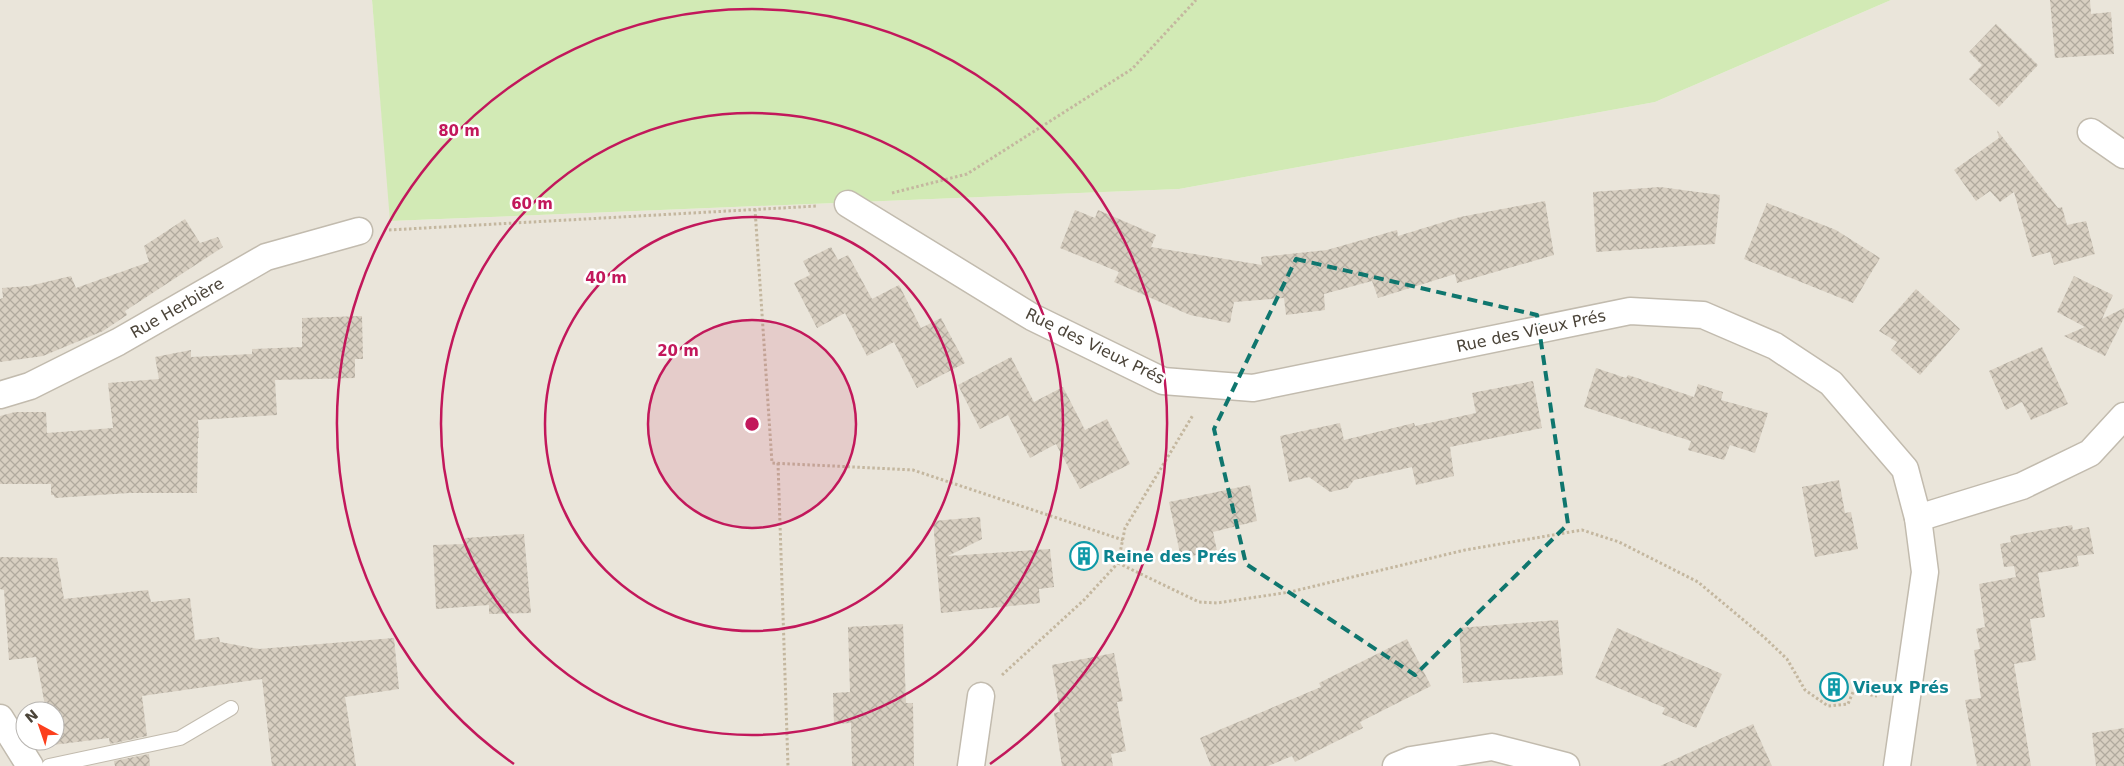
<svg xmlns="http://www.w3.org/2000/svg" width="2124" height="766" viewBox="0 0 2124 766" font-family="'DejaVu Sans',sans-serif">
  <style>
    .residential { fill: #eae5da; fill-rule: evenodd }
    .grass { fill: #d2eab5 }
    .building { fill: url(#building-cross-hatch) }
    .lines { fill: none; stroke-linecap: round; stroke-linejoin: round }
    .lane-casing { stroke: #c2bbae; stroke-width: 16 }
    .street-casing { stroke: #c2bbae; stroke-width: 29 }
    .path { stroke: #c4b79f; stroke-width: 3; stroke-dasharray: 2.5 2.5; stroke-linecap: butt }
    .lane { stroke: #fff; stroke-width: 14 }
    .street { stroke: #fff; stroke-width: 26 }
    .marked { fill: none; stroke: #0f766e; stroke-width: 4; stroke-dasharray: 10 6; stroke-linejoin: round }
    .ring { fill: none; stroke: #c2185b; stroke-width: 2.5 }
    .labels { text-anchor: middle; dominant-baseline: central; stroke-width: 5; stroke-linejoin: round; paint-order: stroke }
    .street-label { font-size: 16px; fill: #4b4439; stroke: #fff }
    .culture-label { font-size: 16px; font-weight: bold; fill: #0d838f; stroke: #fff; text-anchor: start }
    .centre { fill: #c2185b; stroke: #fff; stroke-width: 2.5 }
    .ring-label { font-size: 15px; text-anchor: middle; font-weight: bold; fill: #c2185b; stroke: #fff; stroke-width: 5; stroke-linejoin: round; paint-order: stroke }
  </style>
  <defs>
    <pattern id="building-cross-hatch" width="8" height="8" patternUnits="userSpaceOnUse" patternTransform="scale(1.25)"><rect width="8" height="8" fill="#d8cfc1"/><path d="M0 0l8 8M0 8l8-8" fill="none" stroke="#b1aa9e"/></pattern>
  </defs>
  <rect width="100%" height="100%" fill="#f6f3ec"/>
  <path class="residential" d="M 0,0 L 372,0 L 391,221 L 1179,189 L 1655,102 L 1891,0 L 2124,0 L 2124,766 L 0,766 ZM 25,711 L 55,711 L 55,741 L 25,741 Z"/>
  <path class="grass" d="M 372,0 L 1891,0 L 1655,102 L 1179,189 L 390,221 Z"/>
  <g class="building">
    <path d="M 2050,0 L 2090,0 L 2091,14 L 2111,12 L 2114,54 L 2055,58 Z"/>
    <path d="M 1996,24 L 2038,65 L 1999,107 L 1969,79 L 1982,65 L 1969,52 Z"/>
    <path d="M 1997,130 L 2058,208 L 2062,207 L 2067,225 L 2086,221 L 2095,254 L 2054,265 L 2050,252 L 2032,257 L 2014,192 L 2000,202 L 1990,191 L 1976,201 L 1954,170 L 1999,138 Z"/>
    <path d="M 1660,187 L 1720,195 L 1715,244 L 1596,252 L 1593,192 Z"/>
    <path d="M 1545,201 L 1554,255 L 1457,283 L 1455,274 L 1378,298 L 1372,281 L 1324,294 L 1325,310 L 1286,315 L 1284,298 L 1234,302 L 1230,323 L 1190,315 L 1114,282 L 1119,272 L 1060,248 L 1075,210 L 1095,218 L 1098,210 L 1156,235 L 1151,247 L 1262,265 L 1261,257 L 1327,250 L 1397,230 L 1398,236 L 1460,217 Z"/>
    <path d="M 1767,203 L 1836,230 L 1880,258 L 1853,303 L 1744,259 Z"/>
    <path d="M 185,219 L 200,243 L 218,237 L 223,247 L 125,311 L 127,315 L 103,331 L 43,356 L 0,362 L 0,299 L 3,298 L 2,288 L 29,286 L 71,276 L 76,288 L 149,262 L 144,246 Z"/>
    <path d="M 831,247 L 838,260 L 848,255 L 872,299 L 899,285 L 921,328 L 941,318 L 965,363 L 917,388 L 894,342 L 867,356 L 845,313 L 817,328 L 794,283 L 810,275 L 803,261 Z"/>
    <path d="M 2074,276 L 2113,295 L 2102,319 L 2124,308 L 2124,318 L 2105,356 L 2064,336 L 2085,327 L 2057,312 Z"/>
    <path d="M 1916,289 L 1960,329 L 1920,375 L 1891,350 L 1897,342 L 1879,331 Z"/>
    <path d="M 362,316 L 363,359 L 355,359 L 355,378 L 275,380 L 277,415 L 198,420 L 199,438 L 198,438 L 197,493 L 129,493 L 55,498 L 54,495 L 51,495 L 51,484 L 0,484 L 0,416 L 15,412 L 46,412 L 47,433 L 113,428 L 108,383 L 159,379 L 155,357 L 191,350 L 191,357 L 252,354 L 252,349 L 302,347 L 302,318 Z"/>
    <path d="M 2042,347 L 2068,404 L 2031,420 L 2022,402 L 2006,410 L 1989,371 Z"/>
    <path d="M 1011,357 L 1034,402 L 1063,387 L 1085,430 L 1107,419 L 1130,464 L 1080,489 L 1056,444 L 1030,458 L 1008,415 L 980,429 L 958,385 Z"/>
    <path d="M 1596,368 L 1626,378 L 1628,375 L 1694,397 L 1698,384 L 1723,392 L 1721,400 L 1768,413 L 1755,453 L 1730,445 L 1724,460 L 1688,450 L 1691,441 L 1584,407 Z"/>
    <path d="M 1533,381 L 1542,428 L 1450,447 L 1454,476 L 1416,485 L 1412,467 L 1354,480 L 1348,488 L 1330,492 L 1309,477 L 1289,482 L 1280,436 L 1340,423 L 1344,440 L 1414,423 L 1415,426 L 1476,413 L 1472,393 Z"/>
    <path d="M 1839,480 L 1845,513 L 1851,512 L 1858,549 L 1815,557 L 1802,487 Z"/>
    <path d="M 1250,485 L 1257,521 L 1213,532 L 1217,551 L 1181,558 L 1169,502 Z"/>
    <path d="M 980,517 L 982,539 L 948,556 L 1050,549 L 1054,587 L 1039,589 L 1040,603 L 941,613 L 933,521 Z"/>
    <path d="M 2072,525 L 2073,530 L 2089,527 L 2094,554 L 2077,556 L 2079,566 L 2038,573 L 2045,617 L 2030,619 L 2036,660 L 2014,664 L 2031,766 L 1977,766 L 1965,700 L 1981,698 L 1974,650 L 1980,649 L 1976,629 L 1985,627 L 1979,584 L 2016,577 L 2014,566 L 2004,567 L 2000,544 L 2011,542 L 2010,536 Z"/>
    <path d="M 524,534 L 531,613 L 489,614 L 489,605 L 436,609 L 433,545 L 465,544 L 465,538 Z"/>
    <path d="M 0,557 L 57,558 L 64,599 L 148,590 L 151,602 L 190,598 L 195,640 L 219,637 L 220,642 L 259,649 L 394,638 L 399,689 L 345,697 L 356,766 L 272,766 L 262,679 L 142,696 L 147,736 L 110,744 L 109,738 L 53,745 L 52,741 L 55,741 L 55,711 L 46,711 L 36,657 L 9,660 L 4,590 L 0,589 Z"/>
    <path d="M 1558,620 L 1563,675 L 1463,683 L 1459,628 Z"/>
    <path d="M 903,624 L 906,703 L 913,703 L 914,766 L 852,766 L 851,723 L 834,724 L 833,693 L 850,692 L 848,627 Z"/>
    <path d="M 1617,628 L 1722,674 L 1696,728 L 1662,714 L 1665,708 L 1595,678 Z"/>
    <path d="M 1407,639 L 1431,686 L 1360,722 L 1363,728 L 1295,762 L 1292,756 L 1268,766 L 1211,766 L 1200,738 L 1321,687 L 1319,683 Z"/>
    <path d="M 1114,653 L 1123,701 L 1117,702 L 1126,751 L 1111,754 L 1113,766 L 1062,766 L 1054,713 L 1060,712 L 1052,665 Z"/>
    <path d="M 1753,724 L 1772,766 L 1660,766 Z"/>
    <path d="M 2124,728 L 2124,766 L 2096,766 L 2092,733 Z"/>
    <path d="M 149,754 L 150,766 L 115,766 L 114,761 Z"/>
  </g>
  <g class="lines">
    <defs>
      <path id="lane" d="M 49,766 L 180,738 L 231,708"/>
      <g id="street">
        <path d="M 2091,132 L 2124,155"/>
        <path d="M 848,204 L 1032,317 L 1163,381 L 1253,388 L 1630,311 L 1703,315 L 1775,346 L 1831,383 L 1905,469 L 1918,518 L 1925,572 L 1897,766"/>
        <path d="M 0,395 L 30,386 L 118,342 L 266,257 L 359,231"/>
        <path d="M 1918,518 L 2022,486 L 2090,453 L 2124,416"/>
        <path d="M 0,718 L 30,766"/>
        <path d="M 971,766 L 981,696"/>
        <path d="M 1396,766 L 1411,760 L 1492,747 L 1566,766"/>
      </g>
    </defs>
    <use href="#lane" class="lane-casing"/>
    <use href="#street" class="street-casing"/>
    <g class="path">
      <path d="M 892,193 L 967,174 L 1132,69 L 1196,0"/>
      <path d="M 755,209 L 772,463 L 913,470 L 1123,540"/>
      <path d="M 389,230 L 817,206"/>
      <path d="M 778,463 L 788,766"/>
      <path d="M 1118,563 L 1199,602 L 1217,603 L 1290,592 L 1465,550 L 1582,530 L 1619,542 L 1698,582 L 1765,638 L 1787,659 L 1805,690 L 1828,706 L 1848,704 L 1853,692 L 1877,696"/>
      <path d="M 1002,675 L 1084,600 L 1118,563 L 1125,528 L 1193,415"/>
    </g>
    <use href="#lane" class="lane"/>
    <use href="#street" class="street"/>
  </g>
  <path class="marked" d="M 1296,259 L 1537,315 L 1568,524 L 1415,675 L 1246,564 L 1214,429 Z"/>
  <circle cx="752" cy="424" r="104" fill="#c2185b" fill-opacity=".12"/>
  <g class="ring">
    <circle cx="752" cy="424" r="104"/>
    <circle cx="752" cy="424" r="207"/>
    <circle cx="752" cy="424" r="311"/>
    <path d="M514 764A415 415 0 1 1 990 764"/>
  </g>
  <defs>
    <symbol id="building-ring" viewBox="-11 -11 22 22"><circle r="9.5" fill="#fff" stroke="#0f9aa8" stroke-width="1.5"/><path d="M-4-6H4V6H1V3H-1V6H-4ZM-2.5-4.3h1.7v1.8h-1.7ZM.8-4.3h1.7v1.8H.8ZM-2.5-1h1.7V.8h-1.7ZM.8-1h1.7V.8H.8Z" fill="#0f9aa8"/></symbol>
  </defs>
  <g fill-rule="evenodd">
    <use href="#building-ring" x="1068" y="540" width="32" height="32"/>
    <use href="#building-ring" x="1818" y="671" width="32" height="32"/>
  </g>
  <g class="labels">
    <g class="street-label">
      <text transform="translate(177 308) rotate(-30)">Rue Herbière</text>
      <text transform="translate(1531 331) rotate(-12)">Rue des Vieux Prés</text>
      <text transform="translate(1095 346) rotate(26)">Rue des Vieux Prés</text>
    </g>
    <g class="culture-label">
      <text x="1103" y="556">Reine des Prés</text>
      <text x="1853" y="687">Vieux Prés</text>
    </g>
  </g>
  <circle cx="752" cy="424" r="8" class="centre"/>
  <g class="ring-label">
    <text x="459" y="136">80 m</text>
    <text x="532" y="209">60 m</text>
    <text x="606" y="283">40 m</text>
    <text x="678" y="356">20 m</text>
  </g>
  <g transform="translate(40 726) rotate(320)"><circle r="24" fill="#ffffff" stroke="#b7b4b0"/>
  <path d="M0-4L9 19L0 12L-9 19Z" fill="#fc3f1d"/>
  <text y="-8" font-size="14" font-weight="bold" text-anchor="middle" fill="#4b4439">N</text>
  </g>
</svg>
